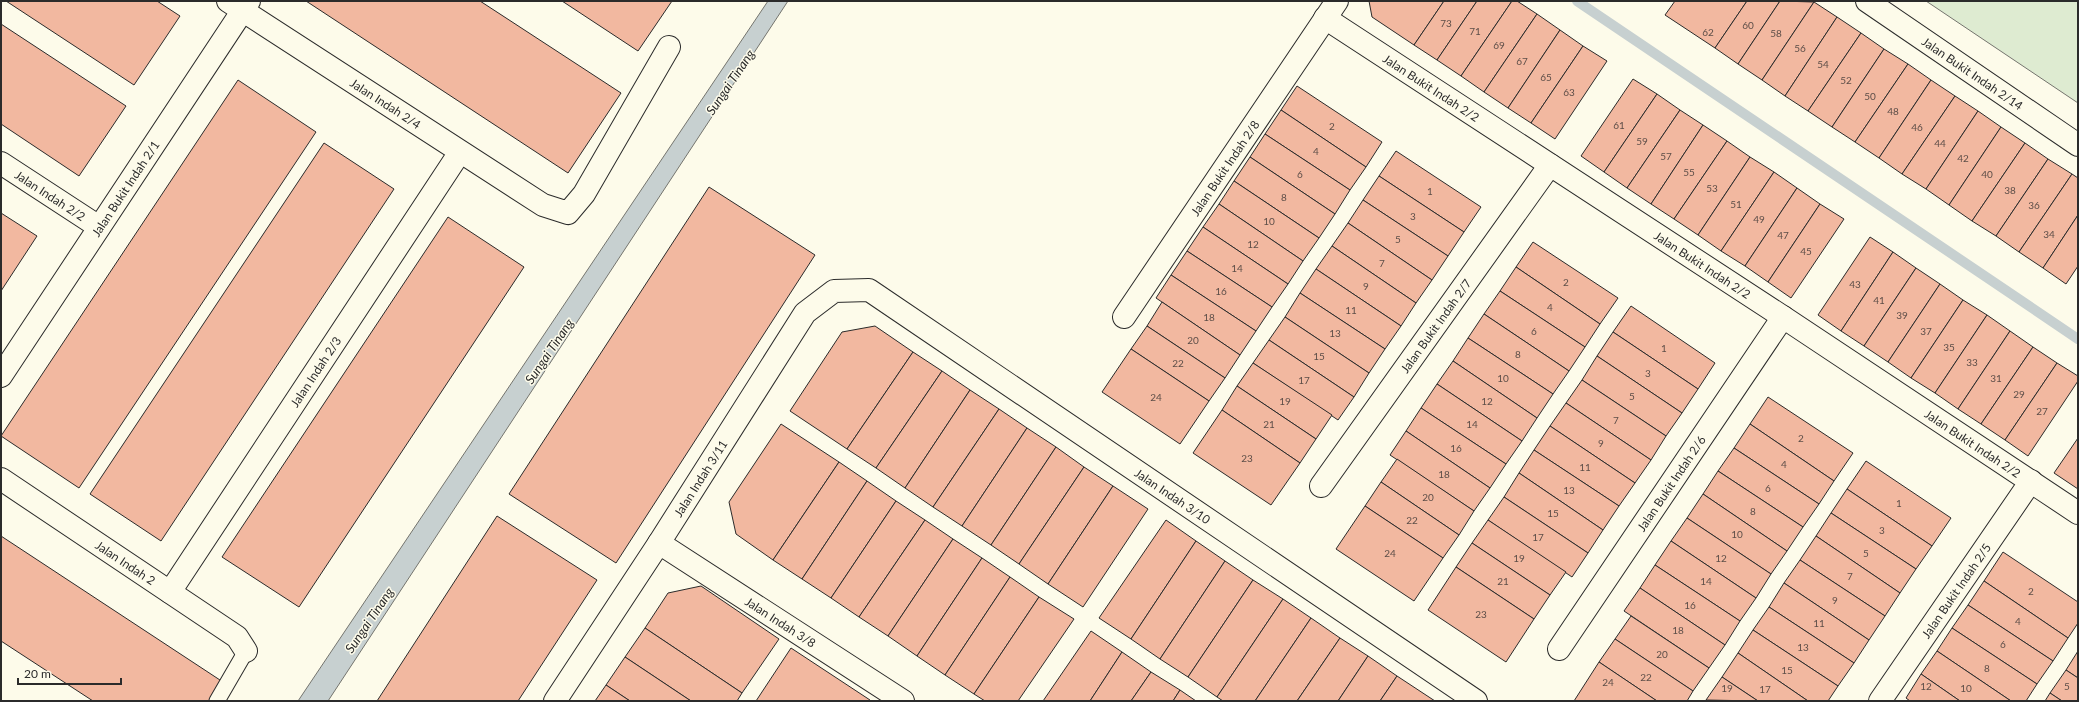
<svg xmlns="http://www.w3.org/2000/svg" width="2079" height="702" viewBox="0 0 2079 702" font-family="Lato,sans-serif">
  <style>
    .green { fill: #deebd1; stroke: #74746e }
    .water { fill: #c7d0d0; stroke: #74746e }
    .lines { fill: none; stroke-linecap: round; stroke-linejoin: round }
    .stream { stroke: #c7d0d0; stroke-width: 10 }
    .building { fill: #f2b8a0; stroke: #2b2b2b }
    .service-casing { stroke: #2b2b2b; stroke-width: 17 }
    .minor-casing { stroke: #2b2b2b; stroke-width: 24 }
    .service { stroke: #fdfbea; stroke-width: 15 }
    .minor { stroke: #fdfbea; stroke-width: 22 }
    .labels { text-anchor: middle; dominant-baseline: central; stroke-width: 3; stroke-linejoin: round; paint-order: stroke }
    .number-label { font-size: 10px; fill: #5d4e48 }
    .street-label { font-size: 12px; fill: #2b2b2b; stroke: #fdfbea }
    .water-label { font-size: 13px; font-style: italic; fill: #2b2b2b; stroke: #fdfbea }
  </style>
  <rect width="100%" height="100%" fill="#fdfbea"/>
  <path class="green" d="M 1926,1 L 2078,1 L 2078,103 Z"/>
  <path class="water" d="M 768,1 L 788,1 L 328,701 L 298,701 Z"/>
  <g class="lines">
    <path class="stream" d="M 1577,1 L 2078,339"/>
  </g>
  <g class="building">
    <path d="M 6,1 L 157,1 L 180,16 L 134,85 Z"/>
    <path d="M 306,1 L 480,1 L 621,93 L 568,173 Z"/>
    <path d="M 562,1 L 672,1 L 638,51 Z"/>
    <path d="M 1369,1 L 1444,1 L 1414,45 L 1372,17 Z"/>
    <path d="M 1444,1 L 1477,1 L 1437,60 L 1414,45 Z"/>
    <path d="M 1477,1 L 1512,1 L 1461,76 L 1437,60 Z"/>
    <path d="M 1512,1 L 1517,1 L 1537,14 L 1484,92 L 1461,76 Z"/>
    <path d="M 1675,1 L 1747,1 L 1715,48 L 1665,15 Z"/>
    <path d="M 1747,1 L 1780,1 L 1738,64 L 1715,48 Z"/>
    <path d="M 1780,1 L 1814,2 L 1762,80 L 1738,64 Z"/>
    <path d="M 1814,2 L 1837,17 L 1785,96 L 1762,80 Z"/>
    <path d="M 1537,14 L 1560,30 L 1508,108 L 1484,92 Z"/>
    <path d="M 1837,17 L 1861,33 L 1808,111 L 1785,96 Z"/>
    <path d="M 1,24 L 126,106 L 79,176 L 1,124 Z"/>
    <path d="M 1560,30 L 1583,46 L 1531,123 L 1508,108 Z"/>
    <path d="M 1861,33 L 1884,49 L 1832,127 L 1808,111 Z"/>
    <path d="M 1583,46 L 1607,61 L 1555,139 L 1531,123 Z"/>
    <path d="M 1884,49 L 1908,64 L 1855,142 L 1832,127 Z"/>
    <path d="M 1908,64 L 1931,80 L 1879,158 L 1855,142 Z"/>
    <path d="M 1633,79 L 1657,94 L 1604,172 L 1581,156 Z"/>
    <path d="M 238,80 L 316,132 L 79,488 L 1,436 Z"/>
    <path d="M 1931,80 L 1955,96 L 1902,174 L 1879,158 Z"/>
    <path d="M 1297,86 L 1382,142 L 1366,167 L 1281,110 Z"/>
    <path d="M 1657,94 L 1680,110 L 1627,188 L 1604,172 Z"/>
    <path d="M 1955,96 L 1978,111 L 1926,189 L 1902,174 Z"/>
    <path d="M 1281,110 L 1366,167 L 1350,190 L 1265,134 Z"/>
    <path d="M 1680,110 L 1703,125 L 1651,204 L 1627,188 Z"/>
    <path d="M 1978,111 L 2001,127 L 1949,205 L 1926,189 Z"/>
    <path d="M 1703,125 L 1727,141 L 1674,219 L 1651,204 Z"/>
    <path d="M 2001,127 L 2025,143 L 1972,221 L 1949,205 Z"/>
    <path d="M 1265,134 L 1350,190 L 1335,214 L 1250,157 Z"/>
    <path d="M 1727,141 L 1750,157 L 1698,235 L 1674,219 Z"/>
    <path d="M 324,143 L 394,189 L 161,541 L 90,494 Z"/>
    <path d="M 2025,143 L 2048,159 L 1996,236 L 1972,221 Z"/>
    <path d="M 1396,151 L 1481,207 L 1464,232 L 1379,176 Z"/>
    <path d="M 1250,157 L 1335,214 L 1319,238 L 1234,181 Z"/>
    <path d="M 1750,157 L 1774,172 L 1721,251 L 1698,235 Z"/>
    <path d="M 2048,159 L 2072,174 L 2019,252 L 1996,236 Z"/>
    <path d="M 1774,172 L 1797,188 L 1745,266 L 1721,251 Z"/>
    <path d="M 2072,174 L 2078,178 L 2078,215 L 2043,268 L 2019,252 Z"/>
    <path d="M 1379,176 L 1464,232 L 1448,256 L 1363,200 Z"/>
    <path d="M 1234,181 L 1319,238 L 1303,261 L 1219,204 Z"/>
    <path d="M 709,187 L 815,255 L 616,563 L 509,494 Z"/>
    <path d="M 1797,188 L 1820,204 L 1768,282 L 1745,266 Z"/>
    <path d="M 1363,200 L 1448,256 L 1432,280 L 1348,223 Z"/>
    <path d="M 1219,204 L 1303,261 L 1288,284 L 1203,227 Z"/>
    <path d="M 1820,204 L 1844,219 L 1791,298 L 1768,282 Z"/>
    <path d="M 1,213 L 37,236 L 1,291 Z"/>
    <path d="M 2078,215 L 2078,266 L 2066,284 L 2043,268 Z"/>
    <path d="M 448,217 L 524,267 L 299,607 L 222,557 Z"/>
    <path d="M 1348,223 L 1432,280 L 1416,303 L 1332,246 Z"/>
    <path d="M 1203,227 L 1288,284 L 1272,307 L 1187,251 Z"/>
    <path d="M 1870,237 L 1893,252 L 1841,331 L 1818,315 Z"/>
    <path d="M 1533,242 L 1618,298 L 1600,324 L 1516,267 Z"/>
    <path d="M 1332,246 L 1416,303 L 1401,326 L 1316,269 Z"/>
    <path d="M 1187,251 L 1272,307 L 1256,331 L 1171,275 Z"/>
    <path d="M 1893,252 L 1916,268 L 1864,346 L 1841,331 Z"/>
    <path d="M 1516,267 L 1600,324 L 1585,347 L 1500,291 Z"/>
    <path d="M 1916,268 L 1940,284 L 1888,362 L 1864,346 Z"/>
    <path d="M 1316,269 L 1401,326 L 1385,349 L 1300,293 Z"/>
    <path d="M 1171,275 L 1256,331 L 1240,355 L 1156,298 Z"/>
    <path d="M 1940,284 L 1963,300 L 1911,378 L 1888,362 Z"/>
    <path d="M 1500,291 L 1585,347 L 1569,371 L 1484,314 Z"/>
    <path d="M 1300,293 L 1385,349 L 1369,373 L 1285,317 Z"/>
    <path d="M 1963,300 L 1987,315 L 1935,393 L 1911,378 Z"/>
    <path d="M 1162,302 L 1240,355 L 1225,378 L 1147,326 Z"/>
    <path d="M 1631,306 L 1715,363 L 1698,389 L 1613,332 Z"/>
    <path d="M 1484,314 L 1569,371 L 1553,394 L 1468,338 Z"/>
    <path d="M 1987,315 L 2010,331 L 1958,409 L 1935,393 Z"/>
    <path d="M 1285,317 L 1369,373 L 1354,397 L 1269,340 Z"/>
    <path d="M 875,326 L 913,352 L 847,449 L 790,411 L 842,332 Z"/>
    <path d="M 1147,326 L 1225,378 L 1209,401 L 1131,349 Z"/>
    <path d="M 2010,331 L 2033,347 L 1981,424 L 1958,409 Z"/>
    <path d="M 1613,332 L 1698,389 L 1682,413 L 1597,356 Z"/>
    <path d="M 1468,338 L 1553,394 L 1537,418 L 1453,361 Z"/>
    <path d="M 1269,340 L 1354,397 L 1338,420 L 1253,363 Z"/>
    <path d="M 2033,347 L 2057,363 L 2005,440 L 1981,424 Z"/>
    <path d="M 1131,349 L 1209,401 L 1180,444 L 1102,392 Z"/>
    <path d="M 913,352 L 942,371 L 876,468 L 847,449 Z"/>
    <path d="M 1597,356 L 1682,413 L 1666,436 L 1582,380 Z"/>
    <path d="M 1453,361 L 1537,418 L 1522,441 L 1437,384 Z"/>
    <path d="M 1253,363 L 1332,415 L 1316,439 L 1237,386 Z"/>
    <path d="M 2057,363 L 2078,376 L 2078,381 L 2028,456 L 2005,440 Z"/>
    <path d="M 942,371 L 970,390 L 905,488 L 876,468 Z"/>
    <path d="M 1582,380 L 1666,436 L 1651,460 L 1566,403 Z"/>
    <path d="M 1437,384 L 1522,441 L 1506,464 L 1421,408 Z"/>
    <path d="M 1237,386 L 1316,439 L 1300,463 L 1222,410 Z"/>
    <path d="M 970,390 L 999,409 L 933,507 L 905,488 Z"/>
    <path d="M 1768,397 L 1853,453 L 1834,481 L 1750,424 Z"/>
    <path d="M 1566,403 L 1651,460 L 1635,483 L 1550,426 Z"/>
    <path d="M 1421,408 L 1506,464 L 1490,488 L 1406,431 Z"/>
    <path d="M 999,409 L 1027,428 L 962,526 L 933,507 Z"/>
    <path d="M 1222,410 L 1300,463 L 1271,505 L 1193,453 Z"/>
    <path d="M 781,424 L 839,462 L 773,560 L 736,534 L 729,502 Z"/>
    <path d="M 1750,424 L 1834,481 L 1819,504 L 1734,448 Z"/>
    <path d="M 1550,426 L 1635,483 L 1619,506 L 1534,450 Z"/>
    <path d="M 1027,428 L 1056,447 L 991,545 L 962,526 Z"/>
    <path d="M 1406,431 L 1490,488 L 1474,511 L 1390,455 Z"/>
    <path d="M 2078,438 L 2078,489 L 2054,473 Z"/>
    <path d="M 1056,447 L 1084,467 L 1019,564 L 991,545 Z"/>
    <path d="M 1734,448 L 1819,504 L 1803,527 L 1718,471 Z"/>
    <path d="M 1534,450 L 1619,506 L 1603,530 L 1519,473 Z"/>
    <path d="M 1397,459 L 1474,511 L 1459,535 L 1381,482 Z"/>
    <path d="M 1866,461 L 1951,518 L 1932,546 L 1847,489 Z"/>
    <path d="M 839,462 L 867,481 L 802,579 L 773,560 Z"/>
    <path d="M 1084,467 L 1113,486 L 1048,584 L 1019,564 Z"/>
    <path d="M 1718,471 L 1803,527 L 1787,551 L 1703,494 Z"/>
    <path d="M 1519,473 L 1603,530 L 1588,553 L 1504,497 Z"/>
    <path d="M 867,481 L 896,501 L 831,598 L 802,579 Z"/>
    <path d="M 1381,482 L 1459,535 L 1443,558 L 1365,506 Z"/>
    <path d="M 1113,486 L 1148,509 L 1083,607 L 1048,584 Z"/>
    <path d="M 1847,489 L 1932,546 L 1916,569 L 1831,513 Z"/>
    <path d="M 1703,494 L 1787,551 L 1771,574 L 1687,518 Z"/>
    <path d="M 1504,497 L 1588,553 L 1572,577 L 1488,520 Z"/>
    <path d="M 896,501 L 925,520 L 859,617 L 831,598 Z"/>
    <path d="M 1365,506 L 1443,558 L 1414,601 L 1336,549 Z"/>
    <path d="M 1831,513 L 1916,569 L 1900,593 L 1816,536 Z"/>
    <path d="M 497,516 L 597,580 L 518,701 L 377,701 Z"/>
    <path d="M 1687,518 L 1771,574 L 1756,598 L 1671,541 Z"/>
    <path d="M 925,520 L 953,539 L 888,636 L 859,617 Z"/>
    <path d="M 1166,520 L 1196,541 L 1131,639 L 1099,618 Z"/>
    <path d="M 1488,520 L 1566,572 L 1550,595 L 1472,543 Z"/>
    <path d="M 1,536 L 223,682 L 210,701 L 93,701 L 1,641 Z"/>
    <path d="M 1816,536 L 1900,593 L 1885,616 L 1800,560 Z"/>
    <path d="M 953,539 L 982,558 L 917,656 L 888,636 Z"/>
    <path d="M 1196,541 L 1225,561 L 1160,659 L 1131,639 Z"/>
    <path d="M 1671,541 L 1756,598 L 1740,621 L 1655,565 Z"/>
    <path d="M 1472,543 L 1550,595 L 1534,619 L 1456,567 Z"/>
    <path d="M 2003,552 L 2078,602 L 2078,623 L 2068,638 L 1984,581 Z"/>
    <path d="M 982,558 L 1010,577 L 945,675 L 917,656 Z"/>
    <path d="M 1800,560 L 1885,616 L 1869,640 L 1784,583 Z"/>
    <path d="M 1225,561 L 1253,580 L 1188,677 L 1160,659 Z"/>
    <path d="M 1655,565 L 1740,621 L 1725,645 L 1640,588 Z"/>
    <path d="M 1456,567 L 1534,619 L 1506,662 L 1428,610 Z"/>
    <path d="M 1010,577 L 1039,597 L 974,694 L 945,675 Z"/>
    <path d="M 1253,580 L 1283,599 L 1217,697 L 1188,677 Z"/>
    <path d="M 1984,581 L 2068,638 L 2053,661 L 1968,605 Z"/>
    <path d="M 1784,583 L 1869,640 L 1854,663 L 1769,607 Z"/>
    <path d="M 701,586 L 779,639 L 742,693 L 645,628 L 668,593 Z"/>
    <path d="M 1640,588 L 1725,645 L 1709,668 L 1624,611 Z"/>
    <path d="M 1039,597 L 1074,619 L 1018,701 L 985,701 L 974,694 Z"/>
    <path d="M 1283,599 L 1311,618 L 1255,701 L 1223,701 L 1217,697 Z"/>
    <path d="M 1968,605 L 2053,661 L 2037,684 L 1952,628 Z"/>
    <path d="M 1769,607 L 1854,663 L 1838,686 L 1753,630 Z"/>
    <path d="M 1631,616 L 1709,668 L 1693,691 L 1615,639 Z"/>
    <path d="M 1311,618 L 1340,638 L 1297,701 L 1255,701 Z"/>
    <path d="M 645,628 L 742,693 L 737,701 L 691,701 L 625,657 Z"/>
    <path d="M 1952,628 L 2037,684 L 2026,701 L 2011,701 L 1937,651 Z"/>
    <path d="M 1753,630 L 1838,686 L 1828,701 L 1808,701 L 1738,653 Z"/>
    <path d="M 1091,631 L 1122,652 L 1090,701 L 1043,701 Z"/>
    <path d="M 1340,638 L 1368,656 L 1338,701 L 1297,701 Z"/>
    <path d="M 1615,639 L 1693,691 L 1687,701 L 1657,701 L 1599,662 Z"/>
    <path d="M 791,648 L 870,700 L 870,701 L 756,701 Z"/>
    <path d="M 1937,651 L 2011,701 L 1960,701 L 1921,674 Z"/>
    <path d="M 2078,651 L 2078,678 L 2066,670 Z"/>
    <path d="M 1122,652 L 1151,672 L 1131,701 L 1090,701 Z"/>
    <path d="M 1738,653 L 1808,701 L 1758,701 L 1722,677 Z"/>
    <path d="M 1368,656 L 1397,676 L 1380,701 L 1338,701 Z"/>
    <path d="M 625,657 L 691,701 L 630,701 L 606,685 Z"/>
    <path d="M 1599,662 L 1657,701 L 1574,701 Z"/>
    <path d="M 2066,670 L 2078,678 L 2078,701 L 2062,701 L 2050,693 Z"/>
    <path d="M 1151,672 L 1180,690 L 1173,701 L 1131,701 Z"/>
    <path d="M 1921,674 L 1960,701 L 1910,701 L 1906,698 Z"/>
    <path d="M 1397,676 L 1435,701 L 1380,701 Z"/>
    <path d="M 1722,677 L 1758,701 L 1706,700 Z"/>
    <path d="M 606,685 L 630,701 L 595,701 Z"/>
    <path d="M 1180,690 L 1196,701 L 1173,701 Z"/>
    <path d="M 2050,693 L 2062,701 L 2045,701 Z"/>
  </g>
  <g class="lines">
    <defs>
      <path id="service" d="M 217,701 L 246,651"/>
      <g id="minor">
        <path id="s1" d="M 228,1 L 543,205 L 568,213 L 584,194 L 669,47"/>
        <path id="s2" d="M 1867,1 L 2078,145"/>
        <path id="s3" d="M 1325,18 L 1783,317 L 2078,513"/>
        <path id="s4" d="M 1,163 L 99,227"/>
        <path id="s5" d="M 1124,317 L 1337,1"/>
        <path id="s6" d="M 1,376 L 249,1"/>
        <path id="s7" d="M 1,479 L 237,637 L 246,651"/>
        <path id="s8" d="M 1321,486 L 1550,165"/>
        <path id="s9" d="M 659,543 L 903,701"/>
        <path id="s10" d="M 170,592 L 460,152"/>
        <path id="s11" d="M 1559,649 L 1783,317"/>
        <path id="s12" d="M 555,701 L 659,543 L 805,313 L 834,291 L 869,290 L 1476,701"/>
        <path id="s13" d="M 1880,701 L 2031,481"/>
      </g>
    </defs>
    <use href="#service" class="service-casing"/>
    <use href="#minor" class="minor-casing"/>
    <use href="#service" class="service"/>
    <use href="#minor" class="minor"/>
  </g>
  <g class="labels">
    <g class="number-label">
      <text x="1446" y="23">73</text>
      <text x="1748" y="25">60</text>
      <text x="1475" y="31">71</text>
      <text x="1708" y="32">62</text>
      <text x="1776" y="33">58</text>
      <text x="1499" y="45">69</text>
      <text x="1800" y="48">56</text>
      <text x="1522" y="61">67</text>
      <text x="1823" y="64">54</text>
      <text x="1546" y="77">65</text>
      <text x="1846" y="80">52</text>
      <text x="1569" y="92">63</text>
      <text x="1870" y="96">50</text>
      <text x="1893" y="111">48</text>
      <text x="1619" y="125">61</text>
      <text x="1332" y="126">2</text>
      <text x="1917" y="127">46</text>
      <text x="1642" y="141">59</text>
      <text x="1940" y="143">44</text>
      <text x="1316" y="151">4</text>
      <text x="1666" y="156">57</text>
      <text x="1963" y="158">42</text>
      <text x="1689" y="172">55</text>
      <text x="1300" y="174">6</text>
      <text x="1987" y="174">40</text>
      <text x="1712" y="188">53</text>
      <text x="2010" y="190">38</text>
      <text x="1430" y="191">1</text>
      <text x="1284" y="197">8</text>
      <text x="1736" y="204">51</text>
      <text x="2034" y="205">36</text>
      <text x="1413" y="216">3</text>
      <text x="1759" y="219">49</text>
      <text x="1269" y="221">10</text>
      <text x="2049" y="234">34</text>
      <text x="1783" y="235">47</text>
      <text x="1398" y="239">5</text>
      <text x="1253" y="244">12</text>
      <text x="1806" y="251">45</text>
      <text x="1382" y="263">7</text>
      <text x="1237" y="268">14</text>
      <text x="1566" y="282">2</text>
      <text x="1855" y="284">43</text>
      <text x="1366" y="286">9</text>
      <text x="1221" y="291">16</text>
      <text x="1879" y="300">41</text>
      <text x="1550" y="307">4</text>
      <text x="1351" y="310">11</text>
      <text x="1902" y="315">39</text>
      <text x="1209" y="317">18</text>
      <text x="1534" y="331">6</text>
      <text x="1926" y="331">37</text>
      <text x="1335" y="333">13</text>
      <text x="1193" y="340">20</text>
      <text x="1949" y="347">35</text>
      <text x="1664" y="348">1</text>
      <text x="1518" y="354">8</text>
      <text x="1319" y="356">15</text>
      <text x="1972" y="362">33</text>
      <text x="1178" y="363">22</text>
      <text x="1648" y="373">3</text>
      <text x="1503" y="378">10</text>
      <text x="1996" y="378">31</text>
      <text x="1304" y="380">17</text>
      <text x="2019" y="394">29</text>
      <text x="1632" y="396">5</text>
      <text x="1156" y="397">24</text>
      <text x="1285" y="401">19</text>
      <text x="1487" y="401">12</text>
      <text x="2042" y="411">27</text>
      <text x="1616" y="420">7</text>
      <text x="1269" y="424">21</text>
      <text x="1472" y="424">14</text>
      <text x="1801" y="438">2</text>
      <text x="1601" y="443">9</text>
      <text x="1456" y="448">16</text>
      <text x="1247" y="458">23</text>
      <text x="1784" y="464">4</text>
      <text x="1585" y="467">11</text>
      <text x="1444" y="474">18</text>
      <text x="1768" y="488">6</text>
      <text x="1569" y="490">13</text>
      <text x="1428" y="497">20</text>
      <text x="1899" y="503">1</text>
      <text x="1753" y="511">8</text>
      <text x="1553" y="513">15</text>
      <text x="1412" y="520">22</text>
      <text x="1882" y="530">3</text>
      <text x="1737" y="534">10</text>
      <text x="1538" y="537">17</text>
      <text x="1390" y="553">24</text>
      <text x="1866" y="553">5</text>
      <text x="1519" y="558">19</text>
      <text x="1721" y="558">12</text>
      <text x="1850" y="576">7</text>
      <text x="1503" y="581">21</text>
      <text x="1706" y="581">14</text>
      <text x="2031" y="591">2</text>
      <text x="1835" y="600">9</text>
      <text x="1690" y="605">16</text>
      <text x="1481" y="614">23</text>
      <text x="2018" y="621">4</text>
      <text x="1819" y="623">11</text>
      <text x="1678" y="630">18</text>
      <text x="2003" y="644">6</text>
      <text x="1803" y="647">13</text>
      <text x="1662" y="654">20</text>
      <text x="1987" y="668">8</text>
      <text x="1787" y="670">15</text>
      <text x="1646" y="677">22</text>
      <text x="1608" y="682">24</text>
      <text x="1926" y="686">12</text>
      <text x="2067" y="686">5</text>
      <text x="1727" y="688">19</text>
      <text x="1966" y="688">10</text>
      <text x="1765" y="689">17</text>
    </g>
    <g class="street-label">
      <text stroke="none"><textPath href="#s2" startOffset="128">Jalan Bukit Indah 2/14</textPath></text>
      <text stroke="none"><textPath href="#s3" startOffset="127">Jalan Bukit Indah 2/2</textPath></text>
      <text stroke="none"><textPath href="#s1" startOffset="188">Jalan Indah 2/4</textPath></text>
      <text stroke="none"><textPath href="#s5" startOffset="180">Jalan Bukit Indah 2/8</textPath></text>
      <text stroke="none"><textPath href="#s6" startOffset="225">Jalan Bukit Indah 2/1</textPath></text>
      <text stroke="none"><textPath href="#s4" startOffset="59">Jalan Indah 2/2</textPath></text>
      <text stroke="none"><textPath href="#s3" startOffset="451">Jalan Bukit Indah 2/2</textPath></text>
      <text stroke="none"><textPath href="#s8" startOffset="197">Jalan Bukit Indah 2/7</textPath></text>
      <text stroke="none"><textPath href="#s10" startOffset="264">Jalan Indah 2/3</textPath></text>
      <text stroke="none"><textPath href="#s3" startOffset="775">Jalan Bukit Indah 2/2</textPath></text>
      <text stroke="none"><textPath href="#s12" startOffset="266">Jalan Indah 3/11</textPath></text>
      <text stroke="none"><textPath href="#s11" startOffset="200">Jalan Bukit Indah 2/6</textPath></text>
      <text stroke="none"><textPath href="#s12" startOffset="900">Jalan Indah 3/10</textPath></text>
      <text stroke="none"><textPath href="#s7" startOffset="150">Jalan Indah 2</textPath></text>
      <text stroke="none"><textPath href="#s13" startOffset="134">Jalan Bukit Indah 2/5</textPath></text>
      <text stroke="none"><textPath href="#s9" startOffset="145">Jalan Indah 3/8</textPath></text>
    </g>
    <g class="water-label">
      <text transform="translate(730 82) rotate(-56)">Sungai Tinang</text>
      <text transform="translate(549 351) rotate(-56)">Sungai Tinang</text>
      <text transform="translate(369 620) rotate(-56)">Sungai Tinang</text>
    </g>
  </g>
  <rect width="2079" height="702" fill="none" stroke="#2b2b2b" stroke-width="4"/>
  <path d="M18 678v6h103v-6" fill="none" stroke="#2b2b2b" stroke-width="2"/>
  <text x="24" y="678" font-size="12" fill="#2b2b2b" stroke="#fdfbea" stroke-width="3" paint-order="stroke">20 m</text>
</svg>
